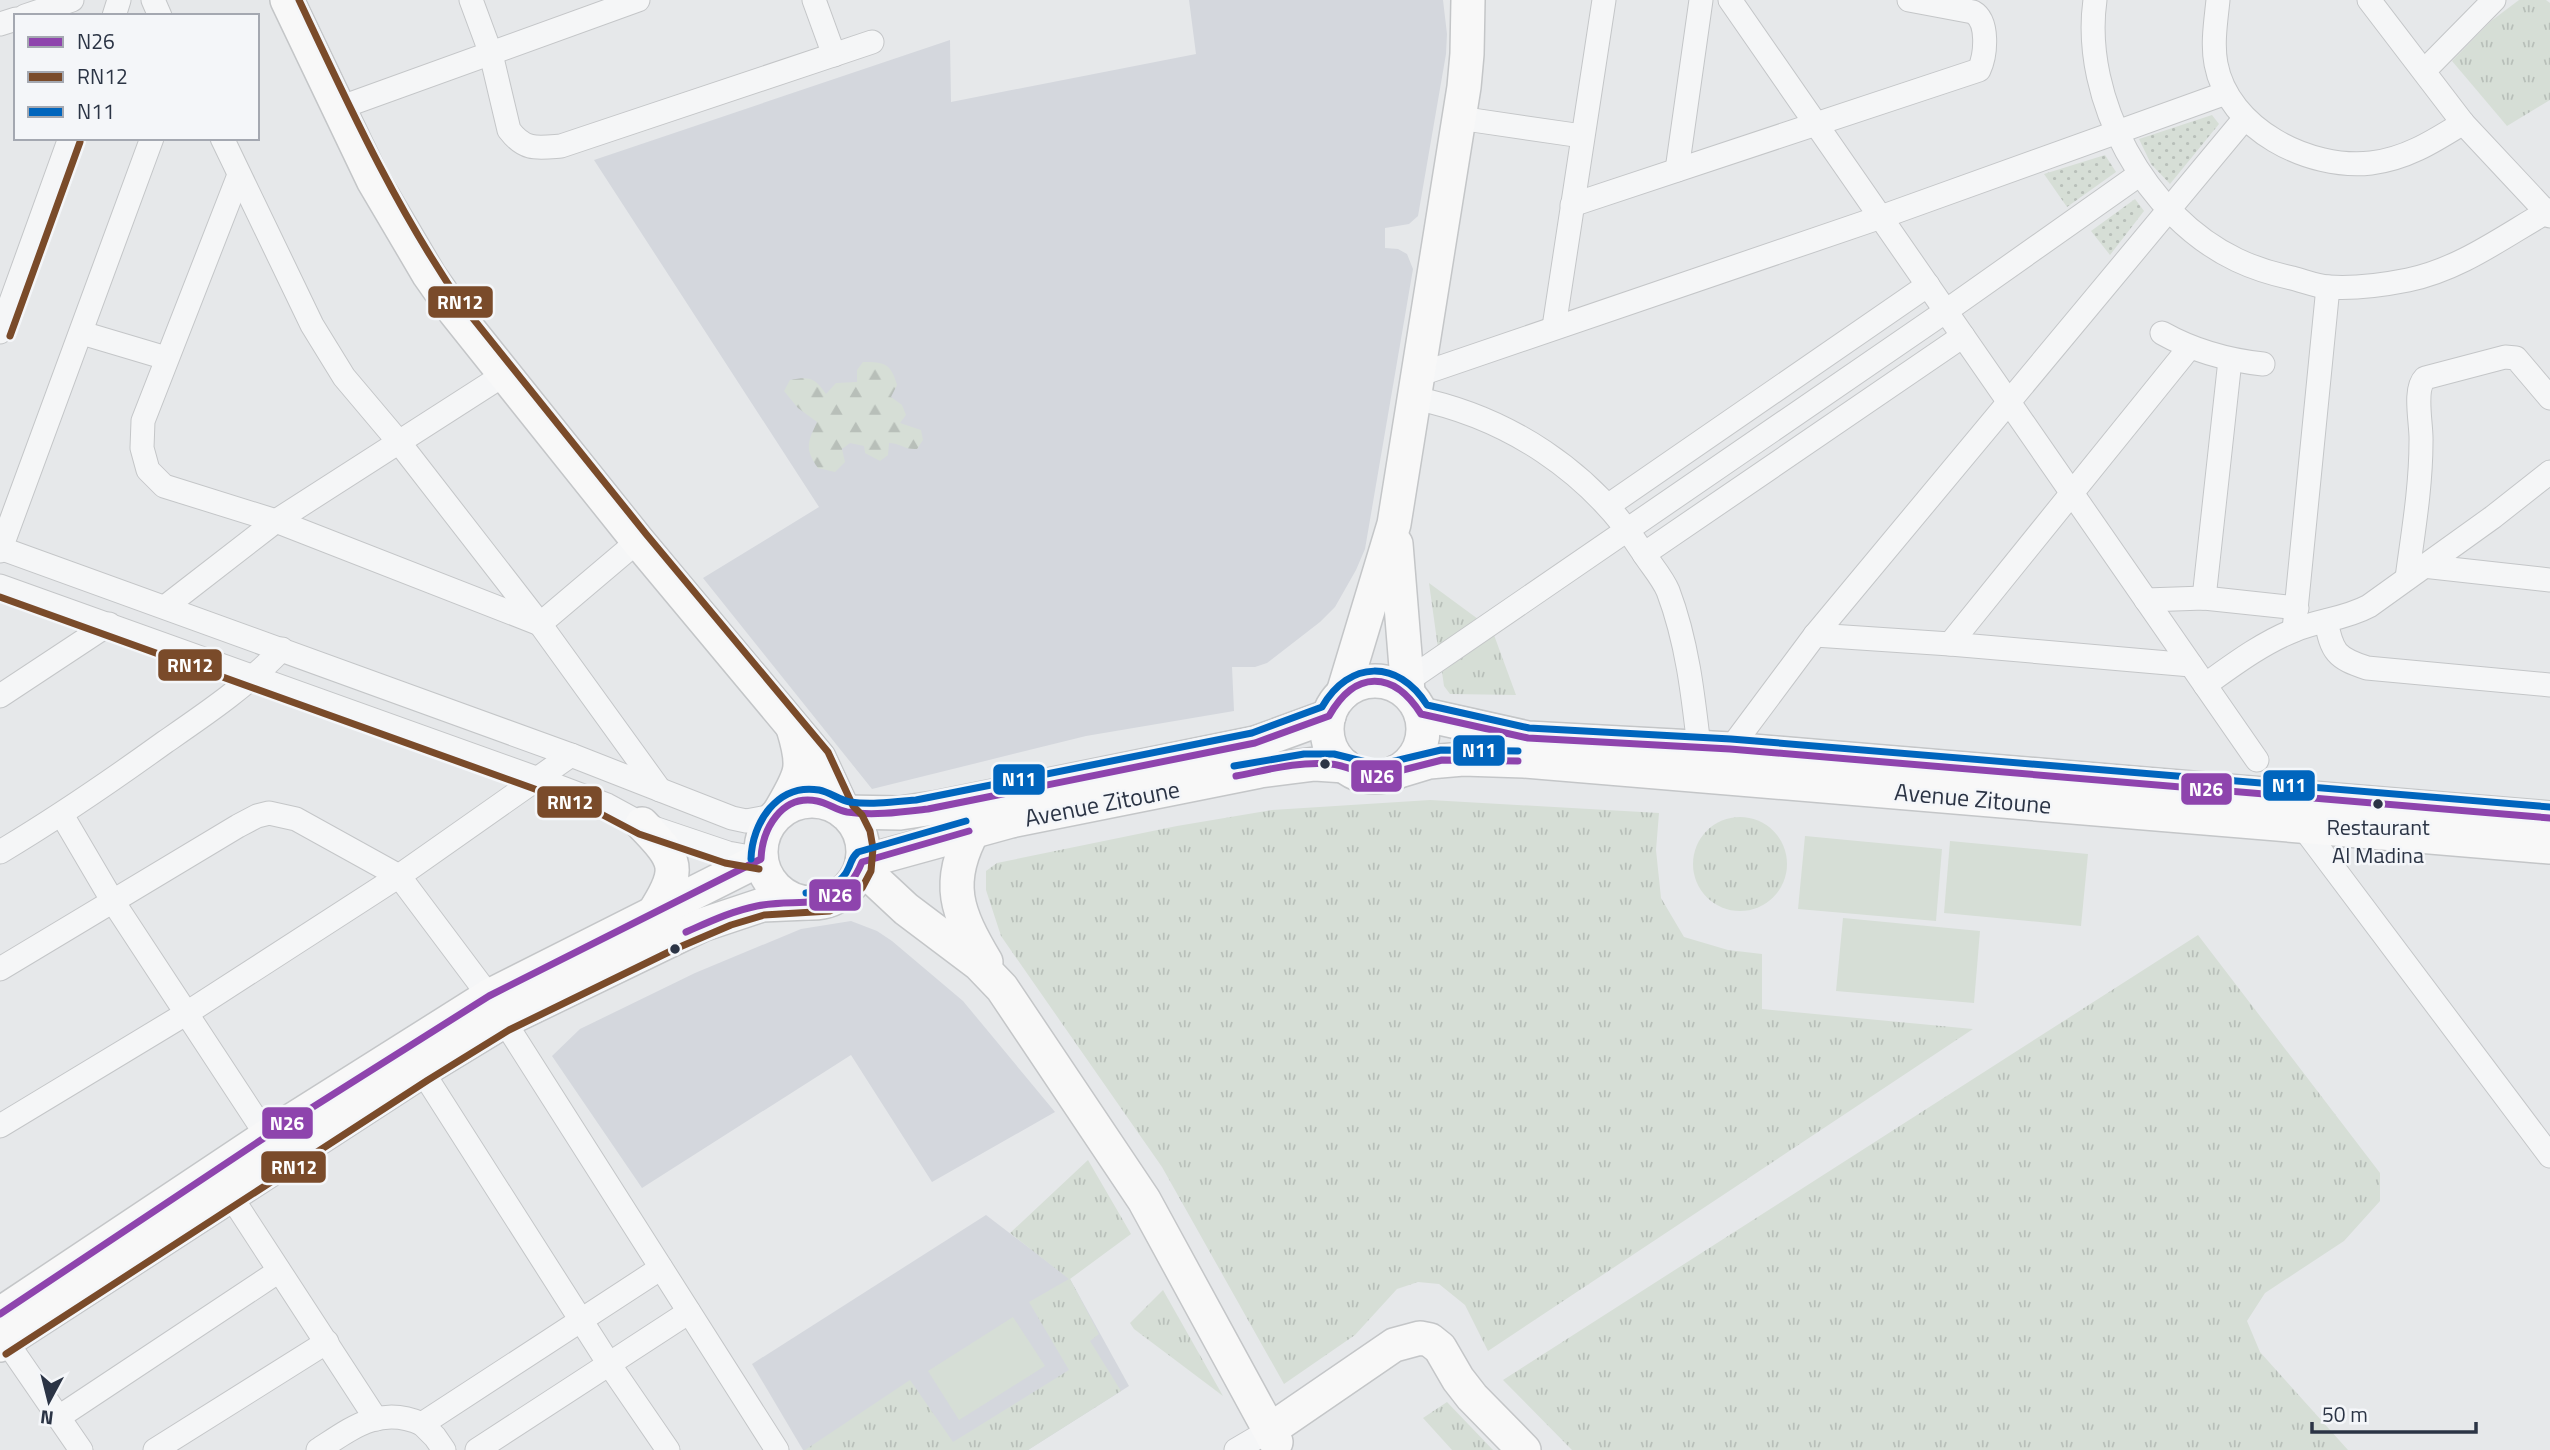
<svg xmlns="http://www.w3.org/2000/svg" width="2550" height="1450" viewBox="0 0 2550 1450" font-family="'Titillium Web',sans-serif">
  <style>
    .built { fill: #d4d7dd }
    .grass { fill: url(#grass-tufts) }
    .forest { fill: url(#forest-firs) }
    .garden { fill: url(#garden-dots) }
    .pitch { fill: #d6ded6 }
    .lines { fill: none; stroke-linecap: round; stroke-linejoin: round }
    .street-casing { stroke: #c4c6c8; stroke-width: 25 }
    .secondary-casing { stroke: #c4c6c8; stroke-width: 36 }
    .street { stroke: #f5f6f7; stroke-width: 23 }
    .secondary { stroke: #f8f8f8; stroke-width: 33 }
    .bus-1-casing { stroke: #f4f6f9; stroke-width: 12 }
    .bus-2-casing { stroke: #f4f6f9; stroke-width: 12 }
    .bus-3-casing { stroke: #f4f6f9; stroke-width: 12 }
    .bus-1 { stroke: #8e44ad; stroke-width: 7 }
    .bus-2 { stroke: #7a4b2a; stroke-width: 7 }
    .bus-3 { stroke: #0065bd; stroke-width: 7 }
    .bus-dot { fill: #2b3445; stroke: #f4f6f9; stroke-width: 2.5 }
    .labels { text-anchor: middle; dominant-baseline: central; stroke-width: 5; stroke-linejoin: round; paint-order: stroke }
    .bus-label { font-size: 22px; fill: #2b3445; stroke: #f4f6f9 }
    .street-label { font-size: 24px; fill: #2b3445; stroke: #f4f6f9 }
    .line-badge { stroke: #f4f6f9; stroke-width: 2.5 }
    .badge-label { font-size: 19px; text-anchor: middle; font-weight: bold; fill: #fff }
  </style>
  <defs>
    <pattern id="grass-tufts" width="24" height="20" patternUnits="userSpaceOnUse" patternTransform="scale(1.75)"><rect width="24" height="20" fill="#d6ded6"/><path d="M3 7l-1-3M5 7V3M7 7l1-3M15 17l-1-3M17 17v-4M19 17l1-3" fill="none" stroke="#b8bfb9"/></pattern>
    <pattern id="forest-firs" width="22" height="20" patternUnits="userSpaceOnUse" patternTransform="scale(1.75)"><rect width="22" height="20" fill="#d6ded6"/><path d="M5 1l3.5 6h-7zM16 11l3.5 6h-7z" fill="#b8bfb9"/></pattern>
    <pattern id="garden-dots" width="8" height="8" patternUnits="userSpaceOnUse" patternTransform="scale(1.75)"><rect width="8" height="8" fill="#d6ded6"/><path d="M2 2h.1M6 6h.1" fill="none" stroke="#b8bfb9" stroke-width="1.8" stroke-linecap="round"/></pattern>
  </defs>
  <rect width="100%" height="100%" fill="#e6e8ea"/>
  <g class="built">
    <path d="M 1189,0 L 1443,0 L 1447,34 L 1446,54 L 1418,216 L 1409,224 L 1385,228 L 1385,248 L 1398,249 L 1407,254 L 1413,269 L 1365,549 L 1356,570 L 1335,607 L 1320,622 L 1267,663 L 1255,667 L 1232,667 L 1234,711 L 1086,736 L 872,789 L 703,578 L 819,507 L 594,160 L 950,40 L 951,102 L 1196,54 Z"/>
    <path d="M 851,921 L 877,931 L 892,941 L 963,1001 L 1055,1112 L 932,1182 L 851,1055 L 642,1188 L 552,1056 L 580,1029 L 695,973 L 801,929 Z"/>
    <path d="M 986,1215 L 1070,1279 L 1129,1386 L 1028,1450 L 803,1450 L 752,1364 Z"/>
  </g>
  <g class="grass">
    <path d="M 2519,0 L 2546,0 L 2550,3 L 2550,100 L 2507,126 L 2452,61 L 2491,21 Z"/>
    <path d="M 1429,583 L 1478,619 L 1438,648 Z"/>
    <path d="M 1494,635 L 1516,695 L 1450,694 L 1444,686 L 1442,672 Z"/>
    <path d="M 1430,800 L 1659,813 L 1656,850 L 1661,898 L 1684,937 L 1728,950 L 1762,954 L 1762,1009 L 1973,1029 L 1488,1351 L 1465,1305 L 1439,1284 L 1418,1282 L 1397,1289 L 1355,1335 L 1284,1384 L 1162,1167 L 1001,936 L 986,890 L 986,871 L 997,863 L 1177,826 L 1272,810 Z"/>
    <circle cx="1740" cy="864" r="47"/>
    <path d="M 2198,935 L 2380,1173 L 2380,1201 L 2344,1241 L 2265,1293 L 2247,1321 L 2260,1352 L 2348,1450 L 1572,1450 L 1503,1380 Z"/>
    <path d="M 1088,1160 L 1131,1234 L 1070,1279 L 1099,1334 L 1090,1341 L 1121,1391 L 1028,1450 L 805,1450 L 910,1380 L 953,1442 L 1069,1370 L 1029,1302 L 1069,1279 L 1010,1233 Z"/>
    <path d="M 1163,1290 L 1223,1396 L 1134,1329 L 1130,1323 Z"/>
    <path d="M 1447,1402 L 1493,1450 L 1452,1450 L 1423,1418 Z"/>
  </g>
  <path class="forest" d="M 863,362 C 884,362 891,363 897,385 L 891,397 L 902,405 L 906,415 L 900,423 L 921,430 L 923,440 L 917,449 C 905,450 900,443 889,443 L 888,455 L 880,461 L 865,453 L 864,446 L 850,443 L 842,449 L 845,462 L 835,472 L 818,468 C 804,448 808,442 817,422 L 798,408 L 784,391 L 790,380 C 810,376 815,378 826,394 L 836,383 L 857,382 L 857,370 Z"/>
  <g class="garden">
    <path d="M 2212,115 L 2219,124 L 2170,184 L 2151,164 L 2139,139 Z"/>
    <path d="M 2105,155 L 2116,172 L 2067,207 L 2044,174 Z"/>
    <path d="M 2135,199 L 2144,211 L 2110,255 L 2091,231 Z"/>
  </g>
  <g class="pitch">
    <path d="M 1805,836 L 1942,849 L 1936,921 L 1798,909 Z"/>
    <path d="M 1950,841 L 2088,854 L 2081,926 L 1944,913 Z"/>
    <path d="M 1843,918 L 1980,931 L 1974,1003 L 1836,991 Z"/>
    <path d="M 1013,1317 L 1045,1366 L 959,1420 L 928,1371 Z"/>
  </g>
  <g class="lines">
    <defs>
      <g id="street">
        <path d="M 153,0 L 160,16"/>
        <path d="M 471,0 L 491,54 L 509,130 C 525,151 537,148 561,146 L 872,42"/>
        <path d="M 814,0 L 834,55"/>
        <path d="M 1730,0 L 2257,760"/>
        <path d="M 2095,0 C 2081,99 2146,217 2237,260 C 2254,268 2273,274 2292,278 C 2304,281 2316,286 2328,287 C 2354,289 2383,285 2408,280 C 2461,269 2504,236 2550,210"/>
        <path d="M 2218,0 C 2216,20 2212,44 2216,64 C 2228,129 2309,170 2371,163 C 2406,159 2434,141 2463,123"/>
        <path d="M 2369,0 L 2463,123 L 2550,216"/>
        <path d="M 25,16 L 72,0"/>
        <path d="M 114,16 L 119,0"/>
        <path d="M 0,24 L 16,19"/>
        <path d="M 2425,70 L 2494,0"/>
        <path d="M 339,108 L 638,0"/>
        <path d="M 1459,118 L 1582,136"/>
        <path d="M 222,138 L 312,325 L 344,377 L 398,441 L 540,624 L 660,790"/>
        <path d="M 1677,170 L 1701,0"/>
        <path d="M 239,175 L 143,421 L 142,448 L 148,470 L 164,486 L 276,521 L 540,624 L 638,541"/>
        <path d="M 1572,205 L 1979,70 C 1986,55 1989,21 1973,12 L 1909,0"/>
        <path d="M 1554,327 L 1604,0"/>
        <path d="M 0,332 L 70,138"/>
        <path d="M 82,333 L 166,358"/>
        <path d="M 2162,333 C 2194,351 2226,360 2263,364"/>
        <path d="M 1418,375 L 1881,217 L 2226,93"/>
        <path d="M 1414,398 C 1508,417 1590,471 1642,551 C 1650,564 1662,577 1668,591 C 1687,641 1693,694 1699,747"/>
        <path d="M 1609,505 L 1928,285"/>
        <path d="M 0,548 L 571,755 L 732,818 L 746,821 L 774,816"/>
        <path d="M 0,551 L 152,138"/>
        <path d="M 1644,554 L 1963,336"/>
        <path d="M 2423,566 L 2550,580"/>
        <path d="M 2407,578 C 2413,533 2421,487 2421,442 C 2422,425 2413,390 2425,378 L 2505,357 L 2516,358 L 2550,398"/>
        <path d="M 0,586 L 536,778 L 607,805 L 642,824 L 728,853 L 761,859"/>
        <path d="M 2204,598 L 2230,360"/>
        <path d="M 2146,600 L 2204,598 L 2297,608"/>
        <path d="M 165,607 L 276,521 L 505,374"/>
        <path d="M 2326,621 C 2332,652 2336,658 2367,668 L 2550,685"/>
        <path d="M 2294,630 L 2328,287"/>
        <path d="M 1815,635 L 1950,644 L 2191,665"/>
        <path d="M 1950,644 L 2189,348"/>
        <path d="M 1407,681 L 1946,311 L 2140,174"/>
        <path d="M 2205,685 C 2233,665 2262,643 2295,630 C 2319,620 2345,619 2369,606 L 2493,517 L 2550,472"/>
        <path d="M 0,696 L 109,624"/>
        <path d="M 1730,749 L 1815,635 L 2245,118"/>
        <path d="M 62,815 L 112,900 L 267,1136"/>
        <path d="M 2302,826 L 2550,1156"/>
        <path d="M 0,852 C 57,818 111,781 165,742 C 207,713 247,686 282,649"/>
        <path d="M 0,969 L 238,826 L 257,816 L 269,813 L 296,819 L 399,876 L 489,996"/>
        <path d="M 504,1021 L 777,1450"/>
        <path d="M 422,1071 L 609,1364 L 668,1450"/>
        <path d="M 0,1126 L 187,1013 L 399,876 L 571,755"/>
        <path d="M 230,1195 L 376,1419"/>
        <path d="M 6,1341 L 81,1450"/>
        <path d="M 59,1417 L 279,1271"/>
        <path d="M 422,1424 L 435,1437 L 444,1450"/>
        <path d="M 155,1450 L 327,1342"/>
        <path d="M 318,1450 C 352,1428 380,1405 422,1424 L 661,1268"/>
        <path d="M 477,1450 L 689,1312"/>
        <path d="M 1236,1450 L 1270,1430"/>
      </g>
      <g id="secondary">
        <path d="M 287,0 L 373,180 L 429,275 L 455,312 L 638,541 L 819,758 L 844,812"/>
        <path d="M 1396,544 L 1408,692"/>
        <circle cx="1375" cy="729" r="48"/>
        <path d="M 1343,693 L 1394,524 L 1464,87 L 1467,54 L 1468,0"/>
        <path d="M 1421,714 L 1528,738 L 1730,749 L 2550,818"/>
        <path d="M 1396,772 L 1429,762 L 1463,759 L 1524,761 L 2550,847"/>
        <circle cx="812" cy="852" r="51"/>
        <path d="M 780,811 C 801,774 806,770 793,728"/>
        <path d="M 844,812 L 900,813 L 940,807 L 1255,743 L 1329,716"/>
        <path d="M 642,824 C 678,861 682,869 653,914"/>
        <path d="M 974,829 C 944,883 957,913 986,962"/>
        <path d="M 862,862 L 1011,821 L 1260,771 L 1315,764 L 1345,766"/>
        <path d="M 861,867 L 906,909 L 979,964 L 1002,988 L 1144,1200 L 1276,1442"/>
        <path d="M 0,1314 L 267,1136 L 489,996 L 761,859"/>
        <path d="M 0,1345 L 422,1071 L 504,1021 L 702,925 L 762,905 L 808,903"/>
        <path d="M 1270,1430 L 1394,1345 L 1420,1338 L 1430,1340 L 1440,1348 L 1458,1379 L 1472,1397 L 1524,1450"/>
      </g>
    </defs>
    <use href="#street" class="street-casing"/>
    <use href="#secondary" class="secondary-casing"/>
    <use href="#street" class="street"/>
    <use href="#secondary" class="secondary"/>
    <defs>
      <g id="bus-1">
        <path d="M 1236,776 C 1267,770 1299,761 1330,764 C 1348,765 1362,776 1379,776 L 1442,760 L 1518,761"/>
        <path d="M 686,932 C 709,922 732,911 757,906 C 803,897 840,916 862,862 L 969,831"/>
        <path d="M 0,1314 L 267,1136 L 489,996 L 761,859 C 762,830 781,794 817,801 C 828,803 836,810 847,812 C 873,816 902,812 928,809 L 1255,743 L 1329,716 C 1355,670 1393,670 1421,714 L 1528,738 L 1730,749 L 2550,818"/>
      </g>
      <g id="bus-2">
        <path d="M 10,336 L 80,142"/>
        <path d="M 0,597 L 532,788 L 603,815 L 639,834 L 725,863 L 759,869"/>
        <path d="M 6,1354 L 428,1080 L 509,1030 L 675,949 L 731,925 L 764,915 L 830,911 L 848,901 L 862,888 L 871,871 L 873,848 L 870,831 L 862,815 L 853,806 L 828,752 L 646,534 L 463,306 C 396,209 349,106 299,0"/>
      </g>
      <g id="bus-3">
        <path d="M 1234,766 L 1304,754 L 1334,754 L 1378,765 L 1441,750 L 1518,751"/>
        <path d="M 751,859 C 752,823 777,783 819,790 C 830,792 839,800 850,802 C 871,805 894,802 916,800 L 1252,733 L 1322,707 C 1349,660 1398,659 1427,705 L 1529,728 L 1731,739 L 2550,807"/>
        <path d="M 806,893 C 824,890 842,885 849,867 C 852,860 852,857 858,852 L 966,821"/>
      </g>
    </defs>
    <use href="#bus-1" class="bus-1-casing"/>
    <use href="#bus-2" class="bus-2-casing"/>
    <use href="#bus-3" class="bus-3-casing"/>
    <use href="#bus-1" class="bus-1"/>
    <use href="#bus-2" class="bus-2"/>
    <use href="#bus-3" class="bus-3"/>
  </g>
  <g class="bus-dot">
    <circle cx="1325" cy="764" r="6"/>
    <circle cx="2378" cy="804" r="6"/>
    <circle cx="675" cy="949" r="6"/>
  </g>
  <g class="labels">
    <g class="bus-label">
      <text x="2378" y="827">Restaurant<tspan x="2378" dy="28">Al Madina</tspan></text>
    </g>
    <g class="street-label">
      <text transform="translate(1973 798) rotate(5)">Avenue Zitoune</text>
      <text transform="translate(1102 803) rotate(-11)">Avenue Zitoune</text>
    </g>
  </g>
  <g class="line-badge">
    <rect x="427" y="285" width="67" height="34" rx="7" fill="#7a4b2a"/>
    <rect x="157" y="648" width="66" height="34" rx="7" fill="#7a4b2a"/>
    <rect x="1452" y="734" width="54" height="33" rx="7" fill="#0065bd"/>
    <rect x="1350" y="759" width="53" height="34" rx="7" fill="#8e44ad"/>
    <rect x="992" y="763" width="54" height="33" rx="7" fill="#0065bd"/>
    <rect x="2262" y="769" width="54" height="33" rx="7" fill="#0065bd"/>
    <rect x="2180" y="772" width="53" height="34" rx="7" fill="#8e44ad"/>
    <rect x="536" y="785" width="67" height="34" rx="7" fill="#7a4b2a"/>
    <rect x="808" y="878" width="54" height="34" rx="7" fill="#8e44ad"/>
    <rect x="261" y="1106" width="53" height="34" rx="7" fill="#8e44ad"/>
    <rect x="260" y="1150" width="67" height="34" rx="7" fill="#7a4b2a"/>
  </g>
  <g class="badge-label">
    <text x="460" y="309">RN12</text>
    <text x="190" y="672">RN12</text>
    <text x="1479" y="757">N11</text>
    <text x="1377" y="783">N26</text>
    <text x="1019" y="786">N11</text>
    <text x="2289" y="792">N11</text>
    <text x="2206" y="796">N26</text>
    <text x="570" y="809">RN12</text>
    <text x="835" y="902">N26</text>
    <text x="287" y="1130">N26</text>
    <text x="294" y="1174">RN12</text>
  </g>
  <rect x="14" y="14" width="245" height="126" fill="#f4f6f9" stroke="#a4a8b1" stroke-width="2"/>
  <rect x="28" y="37" width="35" height="10" fill="#8e44ad" stroke="#a4a8b1" stroke-width="2"/>
  <text x="77" y="49" font-size="21" fill="#2b3445">N26</text>
  <rect x="28" y="72" width="35" height="10" fill="#7a4b2a" stroke="#a4a8b1" stroke-width="2"/>
  <text x="77" y="84" font-size="21" fill="#2b3445">RN12</text>
  <rect x="28" y="107" width="35" height="10" fill="#0065bd" stroke="#a4a8b1" stroke-width="2"/>
  <text x="77" y="119" font-size="21" fill="#2b3445">N11</text>
  <g transform="translate(49 1401) rotate(187)" stroke="#f4f6f9" stroke-width="5" paint-order="stroke">
  <path d="M0-5L12 26L0 18L-12 26Z" fill="#2b3445"/>
  <text y="-10" font-size="19" font-weight="bold" text-anchor="middle" fill="#2b3445">N</text>
  </g>
  <path d="M2312 1422v10h164v-10" fill="none" stroke="#2b3445" stroke-width="3.5"/>
  <text x="2322" y="1422" font-size="21" fill="#2b3445" stroke="#f4f6f9" stroke-width="5" paint-order="stroke">50 m</text>
</svg>
